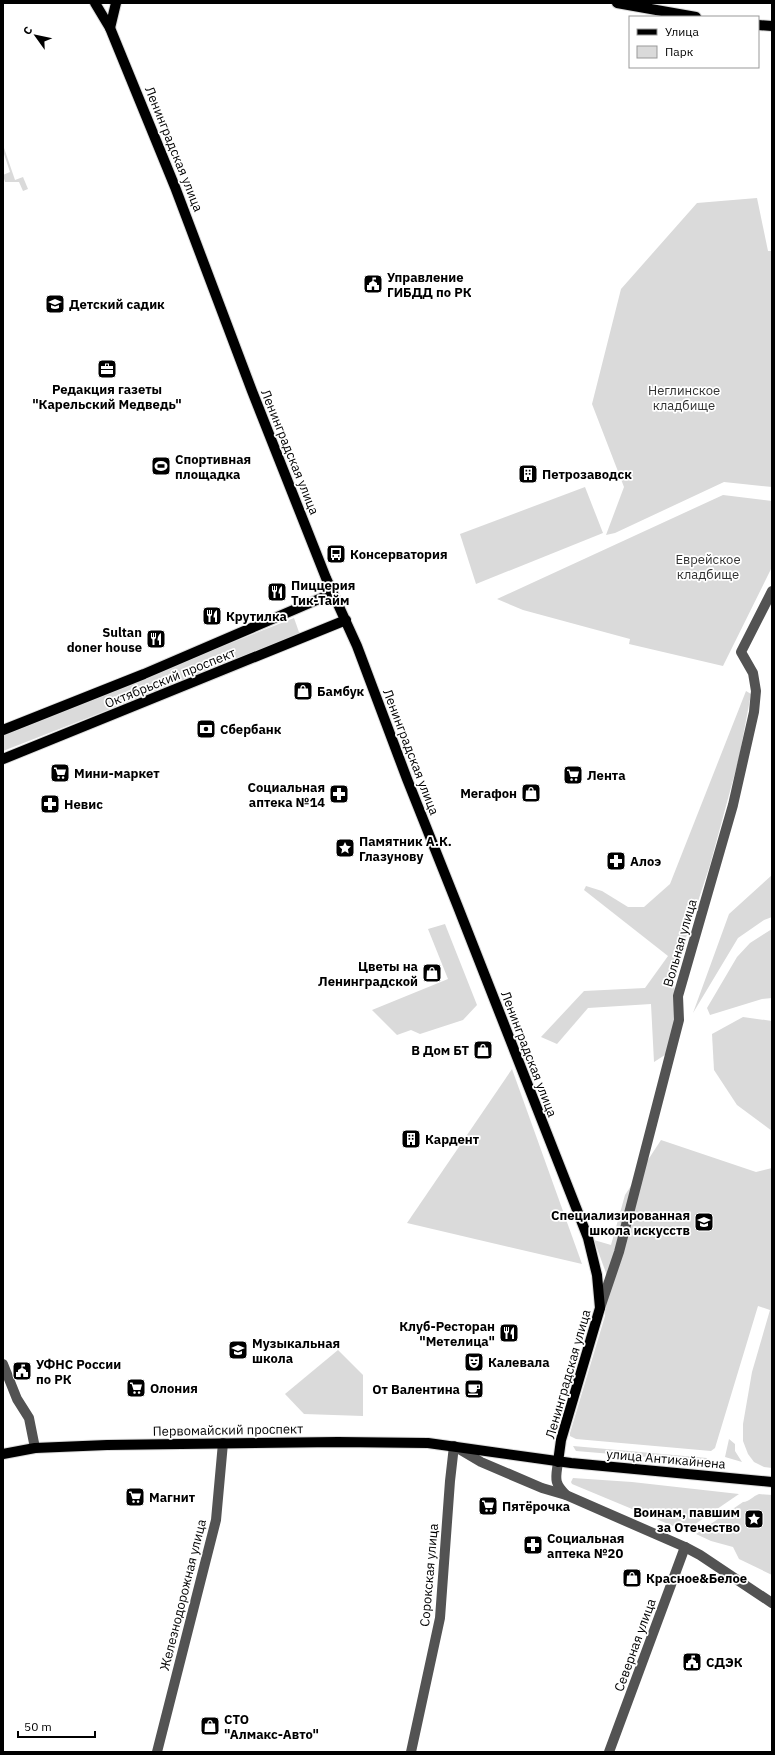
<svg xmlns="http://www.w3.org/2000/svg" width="775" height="1755" viewBox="0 0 775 1755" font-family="'IBM Plex Sans',sans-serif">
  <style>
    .green { fill: #dadada }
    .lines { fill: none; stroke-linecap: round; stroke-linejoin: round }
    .major-casing { stroke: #dbdbdb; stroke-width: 12 }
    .minor { stroke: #535353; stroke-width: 10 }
    .major { stroke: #000; stroke-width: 10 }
    .labels { text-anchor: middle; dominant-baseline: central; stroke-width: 3.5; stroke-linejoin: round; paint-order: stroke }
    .street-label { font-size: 13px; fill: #000; stroke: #fff }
    .poi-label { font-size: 13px; font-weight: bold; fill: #000; stroke: #fff; text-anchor: start }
    .park-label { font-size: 13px; fill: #313131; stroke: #fff }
  </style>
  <rect width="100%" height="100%" fill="#fff"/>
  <g class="green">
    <path d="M 3,145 L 15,180 L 23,177 L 28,189 L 23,191 L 19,182 L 5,182 L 3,175 L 10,172 L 3,151 Z"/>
    <path d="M 757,198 L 768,251 L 772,251 L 772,487 L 724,482 L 615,533 L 606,535 L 624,487 L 592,404 L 621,289 L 697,203 Z"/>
    <path d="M 585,487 L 603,533 L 476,584 L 460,534 Z"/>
    <path d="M 723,495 L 772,501 L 772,567 L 723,666 L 629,644 L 630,639 L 523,610 L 497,599 Z"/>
    <path d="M 294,618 L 300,635 L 3,751 L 3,732 Z"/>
    <path d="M 746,691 L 751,694 L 739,758 L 710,865 L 673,977 L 679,1019 L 668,1053 L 654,1062 L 651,1004 L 588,1008 L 557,1044 L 541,1037 L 584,991 L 645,988 L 668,956 L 584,890 L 586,886 L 602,891 L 628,907 L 644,907 L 670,884 Z"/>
    <path d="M 772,875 L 772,917 L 764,920 L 738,938 L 693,1013 L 729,914 Z"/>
    <path d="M 445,924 L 477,1005 L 463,1020 L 420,1034 L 411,1030 L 397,1035 L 372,1010 L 448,979 L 428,929 Z"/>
    <path d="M 772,929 L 772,998 L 762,999 L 710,1015 L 707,1008 L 737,957 L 750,943 Z"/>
    <path d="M 743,1017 L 772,1021 L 772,1131 L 737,1105 L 714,1070 L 712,1034 Z"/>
    <path d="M 512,1069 L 582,1264 L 407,1223 Z"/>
    <path d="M 661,1140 L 756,1172 L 772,1168 L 772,1468 L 764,1467 L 754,1462 L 748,1454 L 743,1441 L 743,1424 L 752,1372 L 770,1310 L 758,1306 L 715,1448 L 711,1451 L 576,1439 L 570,1436 L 570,1433 L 605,1316 L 606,1273 L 594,1240 L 611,1245 L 625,1195 Z"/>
    <path d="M 338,1350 L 363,1375 L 363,1416 L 304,1414 L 285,1394 Z"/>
    <path d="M 729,1439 L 735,1444 L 735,1451 L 742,1462 L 725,1457 Z"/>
    <path d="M 573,1446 L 707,1458 L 707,1462 L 576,1451 Z"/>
    <path d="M 573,1478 L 632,1482 L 739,1494 L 685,1531 L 572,1484 L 571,1482 Z"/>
    <path d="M 759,1494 L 772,1495 L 772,1575 L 739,1559 L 733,1547 L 711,1541 L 696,1534 L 743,1502 C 749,1502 753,1496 759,1494 Z"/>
  </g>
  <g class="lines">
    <defs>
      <g id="major">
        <path d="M 95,3 L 110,28 L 175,187 L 252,391 L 326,578 L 357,646 L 407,779 L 458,907 L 588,1238 L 597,1275 L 600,1308 L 561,1440 L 558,1462"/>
        <path d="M 617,3 L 696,17"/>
        <path d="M 758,25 L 772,26"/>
        <path d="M 110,28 L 116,3"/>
        <path d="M 3,730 L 144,674 L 333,593"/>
        <path d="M 3,759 L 346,620"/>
        <path d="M 3,1454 L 35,1448 L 107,1445 L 338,1442 L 428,1443 L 571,1463 L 772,1482"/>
      </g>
    </defs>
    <use href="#major" class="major-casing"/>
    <g class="minor">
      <path d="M 600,1308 L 619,1252 L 679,1020 L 678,996 L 733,805 L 754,712 L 756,691 L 753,673 L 741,652 L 772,591"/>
      <path d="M 3,1364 L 17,1399 L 29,1418 L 35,1448"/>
      <path d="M 558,1462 C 556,1478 553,1482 566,1495"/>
      <path d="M 157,1752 L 216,1520 L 223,1443"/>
      <path d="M 411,1752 L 440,1618 L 450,1481 L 454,1446 L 481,1462 L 542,1488 L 566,1495 L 685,1547 L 700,1555 L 772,1603"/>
      <path d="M 609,1752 L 685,1547"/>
    </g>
    <use href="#major" class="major"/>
  </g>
  <defs>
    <symbol id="civic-square" viewBox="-11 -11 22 22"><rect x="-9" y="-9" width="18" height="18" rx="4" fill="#000" stroke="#fff"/><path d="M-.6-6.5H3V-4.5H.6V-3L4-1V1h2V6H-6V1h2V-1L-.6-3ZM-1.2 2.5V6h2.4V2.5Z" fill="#fff"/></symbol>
    <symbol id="school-square" viewBox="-11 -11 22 22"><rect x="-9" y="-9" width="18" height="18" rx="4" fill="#000" stroke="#fff"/><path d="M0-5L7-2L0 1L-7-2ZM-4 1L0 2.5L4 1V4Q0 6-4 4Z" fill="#fff"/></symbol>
    <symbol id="office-square" viewBox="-11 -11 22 22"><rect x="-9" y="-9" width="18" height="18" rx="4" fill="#000" stroke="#fff"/><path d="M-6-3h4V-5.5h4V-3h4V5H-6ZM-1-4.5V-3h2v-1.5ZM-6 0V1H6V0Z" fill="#fff"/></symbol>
    <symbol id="stadium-square" viewBox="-11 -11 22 22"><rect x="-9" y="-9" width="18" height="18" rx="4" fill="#000" stroke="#fff"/><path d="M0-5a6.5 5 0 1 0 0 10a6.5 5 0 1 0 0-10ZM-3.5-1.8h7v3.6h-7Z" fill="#fff"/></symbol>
    <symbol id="building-square" viewBox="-11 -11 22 22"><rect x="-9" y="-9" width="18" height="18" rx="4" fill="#000" stroke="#fff"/><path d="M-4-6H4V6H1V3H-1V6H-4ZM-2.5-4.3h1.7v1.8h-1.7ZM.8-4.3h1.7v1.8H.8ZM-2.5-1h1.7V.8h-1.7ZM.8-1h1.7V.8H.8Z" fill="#fff"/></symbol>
    <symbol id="bus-square" viewBox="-11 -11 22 22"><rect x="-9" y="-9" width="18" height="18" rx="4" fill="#000" stroke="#fff"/><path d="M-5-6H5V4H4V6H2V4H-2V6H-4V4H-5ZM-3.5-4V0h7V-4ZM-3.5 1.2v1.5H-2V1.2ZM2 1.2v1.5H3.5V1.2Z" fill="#fff"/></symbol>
    <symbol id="restaurant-square" viewBox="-11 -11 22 22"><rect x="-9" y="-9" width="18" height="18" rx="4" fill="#000" stroke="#fff"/><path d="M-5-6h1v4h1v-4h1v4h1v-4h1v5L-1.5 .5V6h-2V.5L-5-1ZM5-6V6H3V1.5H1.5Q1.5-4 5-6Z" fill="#fff"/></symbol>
    <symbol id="shop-square" viewBox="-11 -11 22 22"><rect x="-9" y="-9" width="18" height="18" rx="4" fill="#000" stroke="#fff"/><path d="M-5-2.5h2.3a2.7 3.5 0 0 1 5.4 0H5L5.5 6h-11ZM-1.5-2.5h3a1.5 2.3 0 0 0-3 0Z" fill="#fff"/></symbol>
    <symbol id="bank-square" viewBox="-11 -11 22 22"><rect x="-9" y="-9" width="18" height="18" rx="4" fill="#000" stroke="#fff"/><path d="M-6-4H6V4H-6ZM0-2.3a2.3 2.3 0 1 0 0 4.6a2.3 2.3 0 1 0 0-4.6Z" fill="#fff"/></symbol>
    <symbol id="supermarket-square" viewBox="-11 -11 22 22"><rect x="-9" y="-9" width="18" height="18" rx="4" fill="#000" stroke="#fff"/><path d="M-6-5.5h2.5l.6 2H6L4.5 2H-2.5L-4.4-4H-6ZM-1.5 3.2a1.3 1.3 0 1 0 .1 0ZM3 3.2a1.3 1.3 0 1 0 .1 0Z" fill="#fff"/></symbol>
    <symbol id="pharmacy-square" viewBox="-11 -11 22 22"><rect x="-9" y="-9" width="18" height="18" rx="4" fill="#000" stroke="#fff"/><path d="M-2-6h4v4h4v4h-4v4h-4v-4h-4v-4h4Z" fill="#fff"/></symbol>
    <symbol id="sight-square" viewBox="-11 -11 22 22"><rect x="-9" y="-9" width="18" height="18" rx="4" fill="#000" stroke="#fff"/><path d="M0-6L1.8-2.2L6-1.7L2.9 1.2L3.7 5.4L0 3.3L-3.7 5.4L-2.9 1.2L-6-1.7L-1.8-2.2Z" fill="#fff"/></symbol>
    <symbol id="theatre-square" viewBox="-11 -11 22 22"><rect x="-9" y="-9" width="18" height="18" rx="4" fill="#000" stroke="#fff"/><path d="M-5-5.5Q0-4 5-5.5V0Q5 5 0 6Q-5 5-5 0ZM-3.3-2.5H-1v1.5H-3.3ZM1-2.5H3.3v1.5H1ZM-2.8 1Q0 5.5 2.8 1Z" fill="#fff"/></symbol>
    <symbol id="cafe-square" viewBox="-11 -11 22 22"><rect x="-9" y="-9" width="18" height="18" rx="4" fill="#000" stroke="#fff"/><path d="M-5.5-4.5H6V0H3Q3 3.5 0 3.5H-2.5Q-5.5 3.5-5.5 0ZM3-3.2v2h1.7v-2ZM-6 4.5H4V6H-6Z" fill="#fff"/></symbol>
  </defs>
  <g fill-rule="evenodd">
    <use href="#civic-square" x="362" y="273" width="22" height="22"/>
    <use href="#school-square" x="44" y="293" width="22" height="22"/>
    <use href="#office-square" x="96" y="358" width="22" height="22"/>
    <use href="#stadium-square" x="150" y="455" width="22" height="22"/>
    <use href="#building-square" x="517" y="463" width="22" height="22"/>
    <use href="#bus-square" x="325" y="543" width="22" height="22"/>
    <use href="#restaurant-square" x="266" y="581" width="22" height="22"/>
    <use href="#restaurant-square" x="201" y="605" width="22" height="22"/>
    <use href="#restaurant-square" x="145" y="628" width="22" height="22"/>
    <use href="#shop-square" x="292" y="680" width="22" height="22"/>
    <use href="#bank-square" x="195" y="718" width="22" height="22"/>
    <use href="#supermarket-square" x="49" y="762" width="22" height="22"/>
    <use href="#supermarket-square" x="562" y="764" width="22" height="22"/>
    <use href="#shop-square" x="520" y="782" width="22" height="22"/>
    <use href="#pharmacy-square" x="328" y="783" width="22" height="22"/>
    <use href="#pharmacy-square" x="39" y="793" width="22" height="22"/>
    <use href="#sight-square" x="334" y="837" width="22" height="22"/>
    <use href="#pharmacy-square" x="605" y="850" width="22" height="22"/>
    <use href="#shop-square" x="421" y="962" width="22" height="22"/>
    <use href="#shop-square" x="472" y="1039" width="22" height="22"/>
    <use href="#building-square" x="400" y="1128" width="22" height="22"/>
    <use href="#school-square" x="693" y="1211" width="22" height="22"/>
    <use href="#restaurant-square" x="498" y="1322" width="22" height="22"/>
    <use href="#school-square" x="227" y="1339" width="22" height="22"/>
    <use href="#theatre-square" x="463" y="1351" width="22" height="22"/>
    <use href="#civic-square" x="11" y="1360" width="22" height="22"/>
    <use href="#supermarket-square" x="125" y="1377" width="22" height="22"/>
    <use href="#cafe-square" x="463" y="1378" width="22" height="22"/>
    <use href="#supermarket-square" x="124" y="1486" width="22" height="22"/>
    <use href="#supermarket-square" x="477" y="1495" width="22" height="22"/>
    <use href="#sight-square" x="743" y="1508" width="22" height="22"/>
    <use href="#pharmacy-square" x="522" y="1534" width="22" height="22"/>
    <use href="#shop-square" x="621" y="1567" width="22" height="22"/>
    <use href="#civic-square" x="681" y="1651" width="22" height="22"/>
    <use href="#shop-square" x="199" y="1715" width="22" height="22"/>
  </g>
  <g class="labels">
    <g class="street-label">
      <text transform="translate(174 149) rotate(68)">Ленинградская улица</text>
      <text transform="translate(290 452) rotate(68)">Ленинградская улица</text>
      <text transform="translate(170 678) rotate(-22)">Октябрьский проспект</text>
      <text transform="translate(411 752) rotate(69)">Ленинградская улица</text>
      <text transform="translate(680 943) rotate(-74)">Вольная улица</text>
      <text transform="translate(529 1054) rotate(69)">Ленинградская улица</text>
      <text transform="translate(568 1374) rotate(-74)">Ленинградская улица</text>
      <text transform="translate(228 1430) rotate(-1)">Первомайский проспект</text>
      <text transform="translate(666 1459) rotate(5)">улица Антикайнена</text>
      <text transform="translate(429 1575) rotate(-85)">Сорокская улица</text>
      <text transform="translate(183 1595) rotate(-76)">Железнодорожная улица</text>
      <text transform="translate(635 1645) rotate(-70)">Северная улица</text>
    </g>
    <g class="poi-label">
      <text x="387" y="277">Управление<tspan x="387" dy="15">ГИБДД по РК</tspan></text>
      <text x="69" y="304">Детский садик</text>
      <text x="107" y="389" text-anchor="middle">Редакция газеты<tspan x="107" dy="15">"Карельский Медведь"</tspan></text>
      <text x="175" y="459">Спортивная<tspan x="175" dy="15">площадка</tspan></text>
      <text x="542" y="474">Петрозаводск</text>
      <text x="350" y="554">Консерватория</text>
      <text x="291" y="585">Пиццерия<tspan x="291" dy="15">Тик-Тайм</tspan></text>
      <text x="226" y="616">Крутилка</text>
      <text x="142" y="632" text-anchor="end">Sultan<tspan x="142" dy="15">doner house</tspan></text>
      <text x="317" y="691">Бамбук</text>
      <text x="220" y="729">Сбербанк</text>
      <text x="74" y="773">Мини-маркет</text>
      <text x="587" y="775">Лента</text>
      <text x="325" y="787" text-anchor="end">Социальная<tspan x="325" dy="15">аптека №14</tspan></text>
      <text x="517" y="793" text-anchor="end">Мегафон</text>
      <text x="64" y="804">Невис</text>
      <text x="359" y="841">Памятник А.К.<tspan x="359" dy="15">Глазунову</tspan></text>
      <text x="630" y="861">Алоэ</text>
      <text x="418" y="966" text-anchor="end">Цветы на<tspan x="418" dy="15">Ленинградской</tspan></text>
      <text x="469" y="1050" text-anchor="end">В Дом БТ</text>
      <text x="425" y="1139">Кардент</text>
      <text x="690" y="1215" text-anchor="end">Специализированная<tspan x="690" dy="15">школа искусств</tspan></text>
      <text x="495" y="1326" text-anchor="end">Клуб-Ресторан<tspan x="495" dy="15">"Метелица"</tspan></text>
      <text x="252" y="1343">Музыкальная<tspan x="252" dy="15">школа</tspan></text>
      <text x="488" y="1362">Калевала</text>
      <text x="36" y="1364">УФНС России<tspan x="36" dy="15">по РК</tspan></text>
      <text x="150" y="1388">Олония</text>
      <text x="460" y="1389" text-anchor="end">От Валентина</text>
      <text x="149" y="1497">Магнит</text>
      <text x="502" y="1506">Пятёрочка</text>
      <text x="740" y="1512" text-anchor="end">Воинам, павшим<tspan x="740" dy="15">за Отечество</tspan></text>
      <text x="547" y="1538">Социальная<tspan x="547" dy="15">аптека №20</tspan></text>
      <text x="646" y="1578">Красное&amp;Белое</text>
      <text x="706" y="1662">СДЭК</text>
      <text x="224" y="1719">СТО<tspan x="224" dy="15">"Алмакс-Авто"</tspan></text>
    </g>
    <g class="park-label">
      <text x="684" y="390">Неглинское<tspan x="684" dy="15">кладбище</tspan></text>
      <text x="708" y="559">Еврейское<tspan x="708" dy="15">кладбище</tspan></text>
    </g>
  </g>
  <rect width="775" height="1755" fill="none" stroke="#000000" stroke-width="8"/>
  <rect x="629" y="16" width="130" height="52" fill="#ffffff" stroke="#999999"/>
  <rect x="637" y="29" width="20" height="6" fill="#000000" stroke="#999999"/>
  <text x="665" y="36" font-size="12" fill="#000000">Улица</text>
  <rect x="637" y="46" width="20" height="12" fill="#dadada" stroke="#999999"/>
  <text x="665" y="56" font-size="12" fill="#000000">Парк</text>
  <g transform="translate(36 36) rotate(303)" stroke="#ffffff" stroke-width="3" paint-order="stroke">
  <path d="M0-3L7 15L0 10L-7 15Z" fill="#000000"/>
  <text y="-6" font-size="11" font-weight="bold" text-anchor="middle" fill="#000000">С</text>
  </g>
  <path d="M18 1731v6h77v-6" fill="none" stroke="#000000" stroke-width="2"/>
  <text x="24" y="1731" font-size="12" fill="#000000" stroke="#ffffff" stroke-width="3" paint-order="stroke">50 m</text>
</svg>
